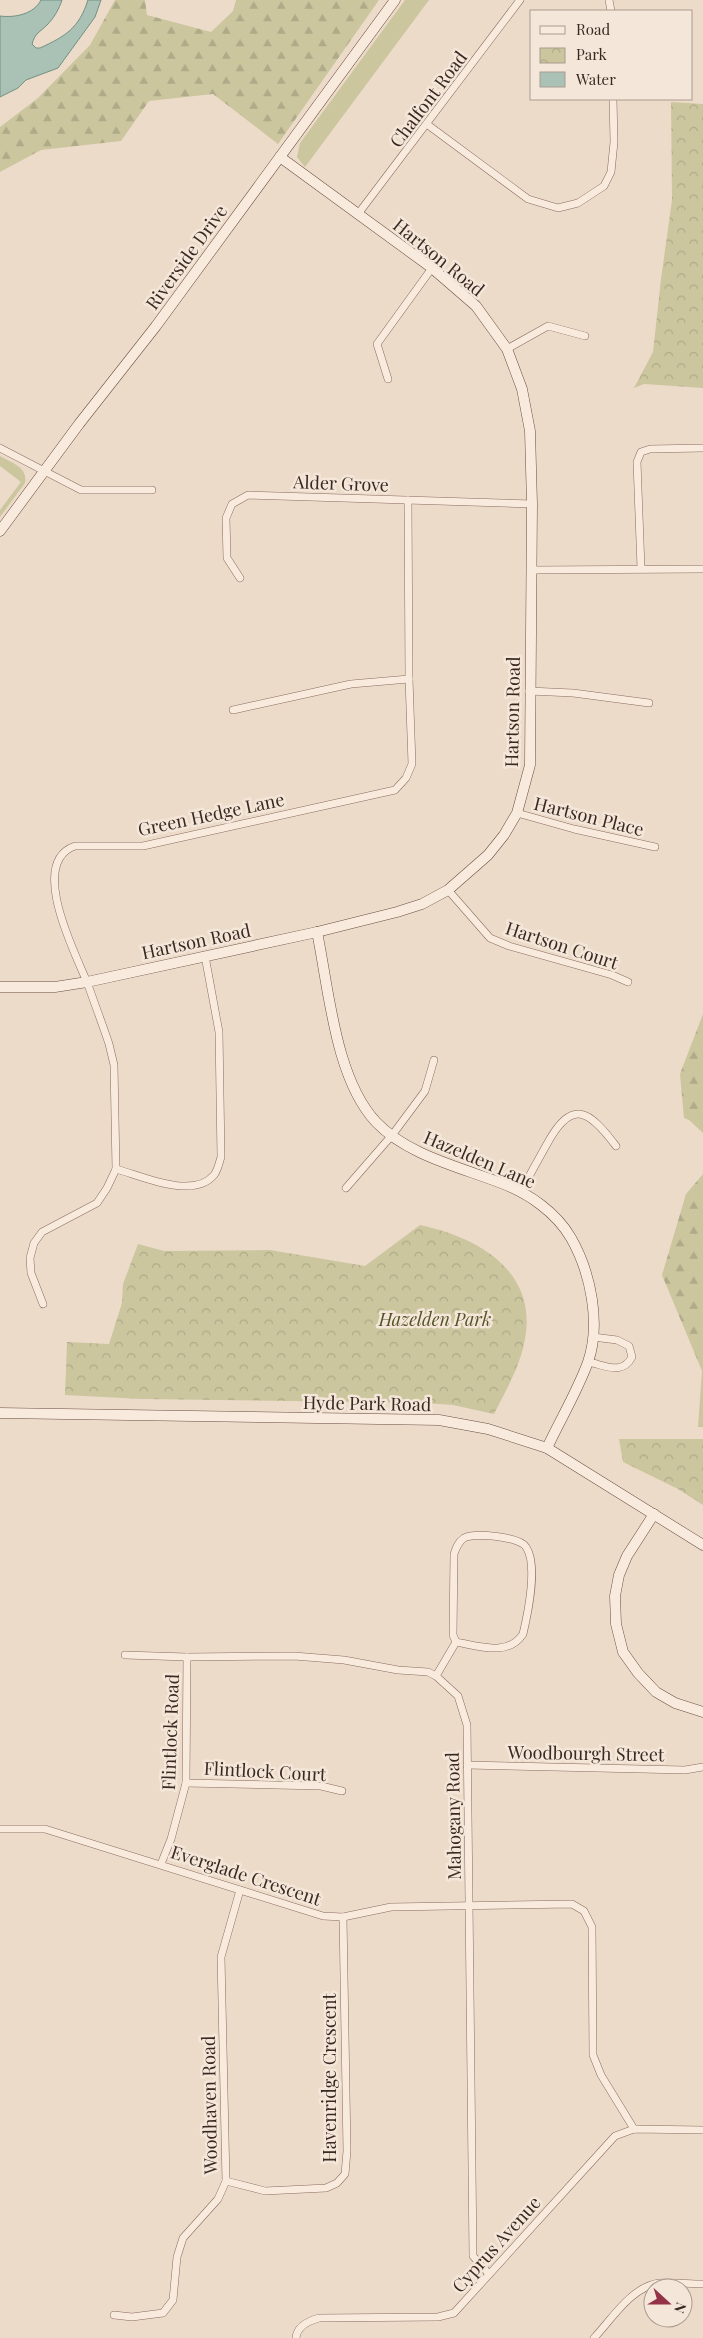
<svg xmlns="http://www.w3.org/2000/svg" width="703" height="2338" viewBox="0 0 703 2338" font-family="'Playfair Display',serif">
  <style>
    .green { fill: #cbc69e }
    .forest { fill: url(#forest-firs) }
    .park { fill: url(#park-crowns) }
    .water { fill: #aac1b6; stroke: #719081 }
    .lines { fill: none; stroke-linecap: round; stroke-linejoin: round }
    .street-casing { stroke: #886c5f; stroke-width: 8 }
    .secondary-casing { stroke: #6a4e42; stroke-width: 11 }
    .street { stroke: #f8eadd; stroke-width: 7 }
    .secondary { stroke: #f8eadd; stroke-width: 10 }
    .labels { text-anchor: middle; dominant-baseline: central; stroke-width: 5; stroke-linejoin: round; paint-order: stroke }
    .street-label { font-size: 18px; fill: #3a2821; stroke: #f4e7d9 }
    .park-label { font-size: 18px; font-style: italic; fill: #535529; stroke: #f4e7d9 }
  </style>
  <defs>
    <pattern id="forest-firs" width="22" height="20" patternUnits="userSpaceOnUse" patternTransform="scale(1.25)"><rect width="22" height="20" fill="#cbc69e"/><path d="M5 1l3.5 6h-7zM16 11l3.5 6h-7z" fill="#afaa88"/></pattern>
    <pattern id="park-crowns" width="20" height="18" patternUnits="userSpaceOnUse" patternTransform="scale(1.25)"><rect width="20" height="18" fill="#cbc69e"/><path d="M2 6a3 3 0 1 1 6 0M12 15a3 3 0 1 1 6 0" fill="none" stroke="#afaa88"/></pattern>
  </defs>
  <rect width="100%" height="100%" fill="#eddbca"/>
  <g class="green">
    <path d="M 405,0 L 429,0 L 305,167 L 297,157 L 300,143 Z"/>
    <path d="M 0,456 C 12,463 28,467 25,483 L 0,517 L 0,510 L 21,482 L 0,466 Z"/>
  </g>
  <g class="forest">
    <path d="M 115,0 L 145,0 L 147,15 L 211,32 L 233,11 L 236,0 L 379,0 L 278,144 L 213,94 L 149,101 L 121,141 L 41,150 L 0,172 L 0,127 L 38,98 L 90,45 Z"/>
    <path d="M 703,1014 L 703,1133 L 689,1120 L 684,1118 L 680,1074 Z"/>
    <path d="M 703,1174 L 703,1427 L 698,1427 L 702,1371 L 662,1275 L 686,1194 Z"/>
  </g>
  <g class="park">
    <path d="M 671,102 L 703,104 L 703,388 L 644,384 L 634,388 L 653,352 L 661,279 L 672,200 Z"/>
    <path d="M 420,1225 C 481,1238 540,1273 524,1344 C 519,1368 505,1392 494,1414 L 453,1405 L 425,1403 L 142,1399 L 65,1395 L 67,1342 L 109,1344 L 122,1303 L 123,1284 L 138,1244 L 164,1251 L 270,1250 L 365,1266 Z"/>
    <path d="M 619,1439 L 703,1439 L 703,1505 L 678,1489 L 623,1462 Z"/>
  </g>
  <path class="water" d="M 41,0 L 62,0 C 59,9 54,18 47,25 C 40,32 35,33 32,44 L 36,48 L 40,48 C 66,36 79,28 88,0 L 101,0 L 95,17 L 58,68 L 26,80 L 18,88 L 0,97 L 0,16 C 15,18 34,14 41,0 Z"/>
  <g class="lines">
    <defs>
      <g id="street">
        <path d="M 609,0 L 611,11"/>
        <path d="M 428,125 L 528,199 L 558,208 L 578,203 L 604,186 L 611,172 L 614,142 L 613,99"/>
        <path d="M 358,214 L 520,0"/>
        <path d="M 507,349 L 548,326 L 585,336"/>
        <path d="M 388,379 L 377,344 L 432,268"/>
        <path d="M 0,448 L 81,490 L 152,490"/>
        <path d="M 641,568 L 637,462 L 641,452 L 650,449 L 703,448"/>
        <path d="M 531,570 L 703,569"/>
        <path d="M 240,578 L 227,558 L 226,518 L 232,504 L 248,495 L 532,504"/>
        <path d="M 529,691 L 573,693 L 649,703"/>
        <path d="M 233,710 L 351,684 L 409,679"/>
        <path d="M 517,813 L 574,829 L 655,847"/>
        <path d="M 448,890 L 490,938 L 509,946 L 612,975 L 628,982"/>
        <path d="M 116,1169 C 142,1176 193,1200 214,1175 C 218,1170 219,1163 221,1157 L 219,1032 L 205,956"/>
        <path d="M 346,1188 L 393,1134 L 425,1091 L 434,1060"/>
        <path d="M 521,1192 C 529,1176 538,1160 547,1144 C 572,1098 589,1110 616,1146"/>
        <path d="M 43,1304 L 31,1273 L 30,1258 L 34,1243 L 42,1232 L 97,1203 L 107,1188 L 116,1169 L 114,1065 L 109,1044 C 102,1023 94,1002 87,982 C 75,953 28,862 75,846 L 143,846 L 395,790 L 406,778 L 412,764 L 409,679 L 408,500"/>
        <path d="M 588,1362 C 605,1365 622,1376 632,1357 L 629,1346 L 617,1340 L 593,1337"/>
        <path d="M 125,1655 L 187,1657 L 294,1656 L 344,1660 L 398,1670 L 428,1672 L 436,1676 L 458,1696 L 467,1725 L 473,2256 L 489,2274"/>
        <path d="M 436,1676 L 456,1642 L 453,1635 L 454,1554 C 456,1548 458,1542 464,1538 C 475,1532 520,1537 526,1547 C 538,1564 528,1613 523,1634 C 508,1657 479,1646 456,1642"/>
        <path d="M 467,1765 L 685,1770 L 703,1767"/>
        <path d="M 186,1783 L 321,1786 L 342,1791"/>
        <path d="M 0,1829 L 45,1829 L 323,1916 L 343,1917 L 391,1907 L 572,1904 L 584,1911 L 592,1927 L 593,2055 L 601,2075 L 634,2129"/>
        <path d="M 161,1864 L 171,1839 L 186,1783 L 187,1657"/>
        <path d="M 226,2181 L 265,2191 L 326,2188 L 337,2183 L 345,2174 L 347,2151 L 343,1917"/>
        <path d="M 114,2315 L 132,2317 L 163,2313 L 173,2300 L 177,2257 L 183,2238 L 218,2199 L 226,2181 L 221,1957 L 240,1890"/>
        <path d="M 296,2338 C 297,2326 308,2321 319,2318 L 438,2317 L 454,2313 L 615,2136 L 634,2129 L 703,2130"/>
        <path d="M 594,2338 C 612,2319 631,2287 659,2283 C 673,2282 689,2284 703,2284"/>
      </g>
      <g id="secondary">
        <path d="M 0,531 L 79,424 L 156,326 L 395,0"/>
        <path d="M 317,932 C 329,990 335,1078 376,1122 C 407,1155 460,1167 501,1183 C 528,1193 556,1212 571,1238 C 591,1273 601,1324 588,1362 C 577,1392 560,1420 547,1448"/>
        <path d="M 0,987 L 55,987 L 87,982 L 317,932 L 397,912 L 422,904 L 448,890 L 488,855 L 504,835 L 517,813 L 530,765 L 532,504 L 530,431 L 522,389 L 507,349 L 476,306 L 432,268 L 280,157"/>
        <path d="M 0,1413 L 439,1420 L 488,1429 L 547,1448 L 703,1545"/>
        <path d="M 654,1514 L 627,1556 L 619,1575 L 615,1596 L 616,1624 L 623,1652 L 638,1673 L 656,1692 L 675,1703 L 703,1712"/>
      </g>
    </defs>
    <use href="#street" class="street-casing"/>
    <use href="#secondary" class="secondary-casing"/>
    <use href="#street" class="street"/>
    <use href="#secondary" class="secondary"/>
  </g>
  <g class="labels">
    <g class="street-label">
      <text transform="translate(428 99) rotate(-53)">Chalfont Road</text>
      <text transform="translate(186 257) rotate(-54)">Riverside Drive</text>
      <text transform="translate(439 257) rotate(39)">Hartson Road</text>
      <text transform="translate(341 483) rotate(2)">Alder Grove</text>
      <text transform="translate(512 712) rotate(-89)">Hartson Road</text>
      <text transform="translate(211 814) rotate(-12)">Green Hedge Lane</text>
      <text transform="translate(589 816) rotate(14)">Hartson Place</text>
      <text transform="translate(196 941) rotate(-12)">Hartson Road</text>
      <text transform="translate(562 945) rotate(18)">Hartson Court</text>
      <text transform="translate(480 1159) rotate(23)">Hazelden Lane</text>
      <text transform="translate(367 1403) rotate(1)">Hyde Park Road</text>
      <text transform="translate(170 1732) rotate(-88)">Flintlock Road</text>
      <text transform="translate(586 1753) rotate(1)">Woodbourgh Street</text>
      <text transform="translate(265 1771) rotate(3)">Flintlock Court</text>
      <text transform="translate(453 1816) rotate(-91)">Mahogany Road</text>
      <text transform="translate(246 1875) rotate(18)">Everglade Crescent</text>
      <text transform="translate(329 2078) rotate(-90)">Havenridge Crescent</text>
      <text transform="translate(209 2105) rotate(-91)">Woodhaven Road</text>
      <text transform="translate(496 2244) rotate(-48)">Cyprus Avenue</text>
    </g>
    <g class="park-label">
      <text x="435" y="1319">Hazelden Park</text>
    </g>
  </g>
  <rect x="530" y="10" width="162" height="90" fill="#f4e7d9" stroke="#aa9b8f"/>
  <rect x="540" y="26" width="25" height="8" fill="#f8eadd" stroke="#aa9b8f"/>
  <text x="576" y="35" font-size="15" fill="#3a2821">Road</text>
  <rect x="540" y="48" width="25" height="15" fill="url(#park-crowns)" stroke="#aa9b8f"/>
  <text x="576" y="60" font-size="15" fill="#3a2821">Park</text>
  <rect x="540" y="72" width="25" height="15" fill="#aac1b6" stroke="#aa9b8f"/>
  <text x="576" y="85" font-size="15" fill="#3a2821">Water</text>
  <g transform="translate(668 2303) rotate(111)"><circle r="24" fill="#f4e7d9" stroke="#aa9b8f"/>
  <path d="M0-4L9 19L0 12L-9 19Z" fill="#943247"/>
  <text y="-8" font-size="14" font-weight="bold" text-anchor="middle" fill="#3a2821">N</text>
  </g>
</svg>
